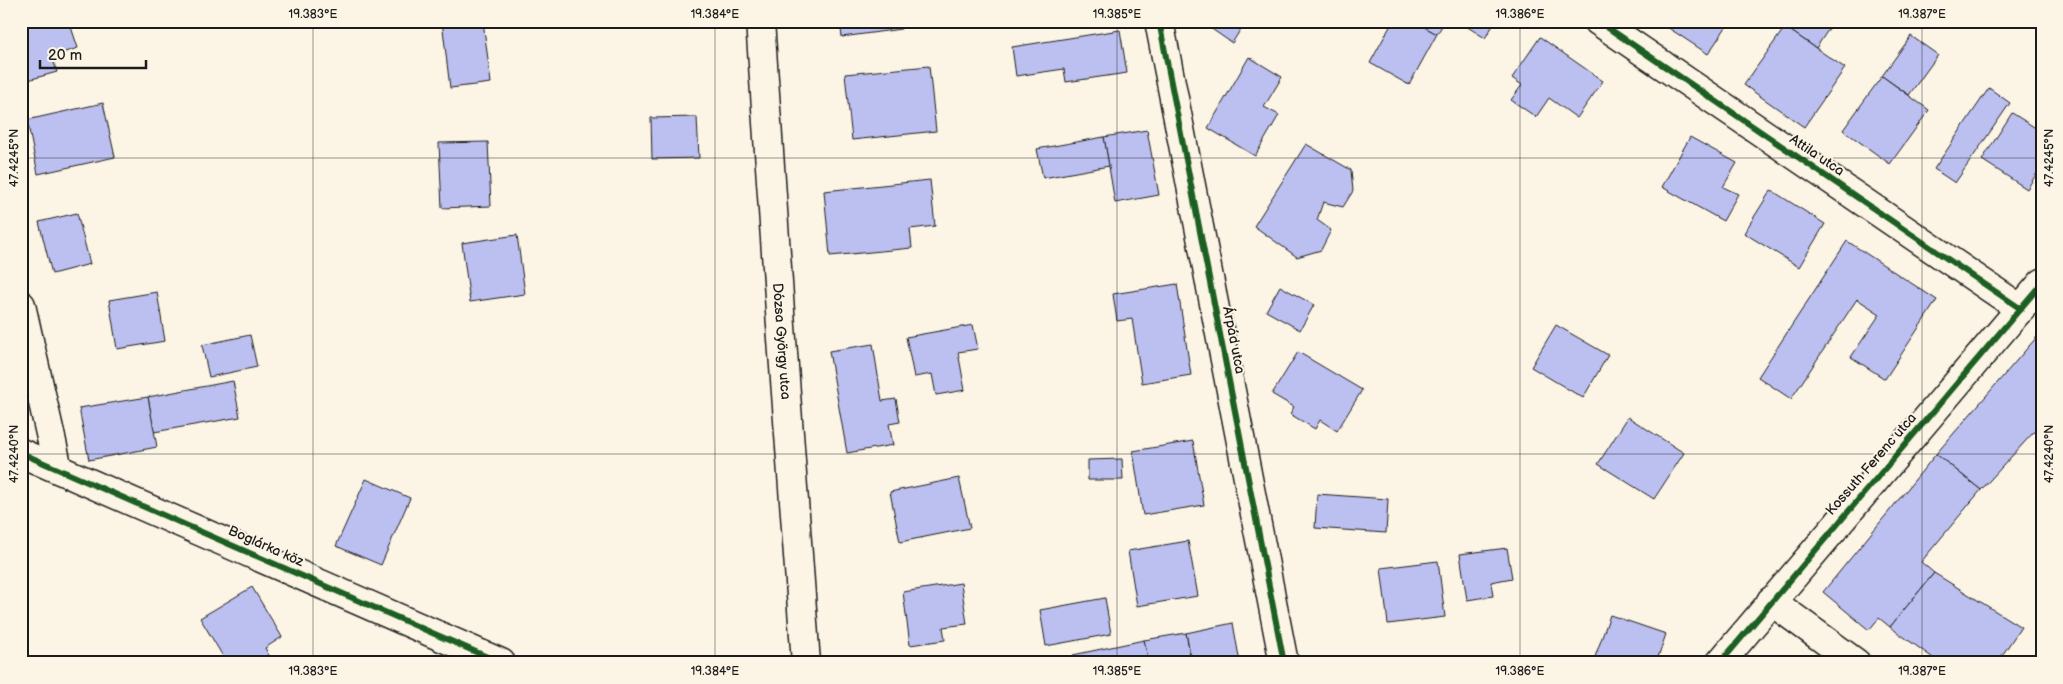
<svg xmlns="http://www.w3.org/2000/svg" width="2063" height="684" viewBox="0 0 2063 684" font-family="'Balsamiq Sans',sans-serif">
  <style>
    .building { fill: #bcc0f1; stroke: #1c1c1c }
    .lines { fill: none; stroke-linecap: round; stroke-linejoin: round }
    .minor-casing { stroke: #1c1c1c; stroke-width: 31 }
    .secondary-casing { stroke: #1c1c1c; stroke-width: 31 }
    .minor { stroke: #fcf5e5; stroke-width: 28 }
    .secondary { stroke: #fcf5e5; stroke-width: 28 }
    .cycleway-casing { stroke: #fcf5e5; stroke-width: 9 }
    .cycleway { stroke: #1b5e20; stroke-width: 6 }
    .ticks { fill: none; stroke: #1c1c1c; stroke-width: 1; stroke-opacity: 0.45 }
    .labels { text-anchor: middle; dominant-baseline: central; stroke-width: 4; stroke-linejoin: round; paint-order: stroke }
    .street-label { font-size: 14px; fill: #1c1c1c; stroke: #fcf5e5 }
    .neatline { fill: none; stroke: #1c1c1c; stroke-width: 2 }
    .ticks-label { font-size: 12px; text-anchor: middle; fill: #1c1c1c }
  </style>
  <rect width="100%" height="100%" fill="#fcf5e5"/>
  <filter id="ink" filterUnits="userSpaceOnUse"><feTurbulence type="fractalNoise" baseFrequency=".02" numOctaves="2"/><feDisplacementMap in="SourceGraphic" scale="10" xChannelSelector="R" yChannelSelector="G"/><feConvolveMatrix kernelMatrix="1 2 1 2 8 2 1 2 1" color-interpolation-filters="sRGB"/></filter>
  <g filter="url(#ink)">
    <g class="building">
      <path d="M 21,21 L 69,21 L 78,48 L 52,56 L 57,72 L 21,82 Z"/>
      <path d="M 442,21 L 483,21 L 491,83 L 450,88 Z"/>
      <path d="M 840,21 L 900,21 L 901,29 L 842,37 Z"/>
      <path d="M 1200,21 L 1246,21 L 1232,43 Z"/>
      <path d="M 1393,21 L 1414,21 L 1437,34 L 1409,85 L 1370,63 Z"/>
      <path d="M 1414,21 L 1445,21 L 1437,34 Z"/>
      <path d="M 1458,21 L 1496,21 L 1485,38 Z"/>
      <path d="M 1658,21 L 1730,21 L 1708,54 Z"/>
      <path d="M 1789,21 L 1834,21 L 1816,48 L 1785,27 Z"/>
      <path d="M 1785,27 L 1845,68 L 1804,127 L 1744,85 Z"/>
      <path d="M 1120,30 L 1127,73 L 1066,82 L 1064,69 L 1016,76 L 1012,47 Z"/>
      <path d="M 1911,36 L 1938,55 L 1909,95 L 1882,76 Z"/>
      <path d="M 1540,37 L 1603,81 L 1577,118 L 1549,98 L 1536,117 L 1511,100 L 1522,85 L 1512,78 Z"/>
      <path d="M 1249,57 L 1282,77 L 1264,107 L 1279,115 L 1255,156 L 1208,128 Z"/>
      <path d="M 929,66 L 936,131 L 852,140 L 845,74 Z"/>
      <path d="M 1882,76 L 1929,110 L 1890,164 L 1843,130 Z"/>
      <path d="M 1989,88 L 2010,103 L 1955,183 L 1934,169 Z"/>
      <path d="M 103,103 L 115,157 L 38,174 L 27,120 Z"/>
      <path d="M 2012,113 L 2042,132 L 2042,172 L 2039,170 L 2027,189 L 1982,160 Z"/>
      <path d="M 697,117 L 699,158 L 652,159 L 651,118 Z"/>
      <path d="M 1147,130 L 1159,195 L 1115,203 L 1104,137 Z"/>
      <path d="M 1104,137 L 1109,166 L 1043,178 L 1037,149 Z"/>
      <path d="M 1690,137 L 1737,163 L 1723,187 L 1738,194 L 1723,221 L 1662,187 Z"/>
      <path d="M 488,142 L 491,206 L 442,208 L 439,143 Z"/>
      <path d="M 1306,144 L 1351,170 L 1353,191 L 1343,207 L 1323,202 L 1317,220 L 1331,230 L 1321,250 L 1297,257 L 1254,226 Z"/>
      <path d="M 930,180 L 935,226 L 910,229 L 912,248 L 830,256 L 824,191 Z"/>
      <path d="M 1771,190 L 1825,224 L 1799,267 L 1744,233 Z"/>
      <path d="M 77,213 L 90,264 L 52,274 L 39,222 Z"/>
      <path d="M 517,235 L 525,294 L 470,302 L 462,243 Z"/>
      <path d="M 1847,241 L 1937,300 L 1885,379 L 1851,357 L 1880,314 L 1857,299 L 1791,399 L 1758,377 Z"/>
      <path d="M 1177,284 L 1191,375 L 1142,383 L 1132,319 L 1117,321 L 1113,294 Z"/>
      <path d="M 1280,286 L 1314,305 L 1300,330 L 1266,311 Z"/>
      <path d="M 157,292 L 165,341 L 117,349 L 109,300 Z"/>
      <path d="M 973,325 L 978,349 L 958,352 L 965,390 L 936,395 L 932,374 L 914,377 L 906,337 Z"/>
      <path d="M 1556,325 L 1608,355 L 1583,398 L 1531,367 Z"/>
      <path d="M 2042,331 L 2042,423 L 1981,490 L 1936,454 Z"/>
      <path d="M 250,335 L 257,367 L 209,377 L 202,345 Z"/>
      <path d="M 873,344 L 882,401 L 896,399 L 900,422 L 889,424 L 893,445 L 847,453 L 829,351 Z"/>
      <path d="M 1298,352 L 1362,390 L 1337,431 L 1320,420 L 1315,429 L 1290,414 L 1294,407 L 1272,394 Z"/>
      <path d="M 233,381 L 240,417 L 154,432 L 148,397 Z"/>
      <path d="M 148,397 L 157,447 L 89,460 L 79,408 Z"/>
      <path d="M 1628,417 L 1684,453 L 1654,499 L 1598,464 Z"/>
      <path d="M 1193,441 L 1204,505 L 1143,515 L 1133,451 Z"/>
      <path d="M 1936,454 L 1981,490 L 1921,562 L 1934,573 L 1890,627 L 1879,618 L 1869,630 L 1823,592 Z"/>
      <path d="M 1122,459 L 1123,480 L 1088,480 L 1088,460 Z"/>
      <path d="M 959,478 L 970,528 L 900,542 L 890,492 Z"/>
      <path d="M 366,479 L 410,498 L 381,565 L 336,546 Z"/>
      <path d="M 1317,494 L 1388,499 L 1386,533 L 1315,528 Z"/>
      <path d="M 1188,541 L 1198,596 L 1137,606 L 1128,551 Z"/>
      <path d="M 1507,548 L 1512,578 L 1491,582 L 1493,596 L 1467,600 L 1460,554 Z"/>
      <path d="M 1438,561 L 1445,617 L 1388,624 L 1381,568 Z"/>
      <path d="M 1934,573 L 2021,627 L 1997,663 L 1940,663 L 1890,627 Z"/>
      <path d="M 961,583 L 967,624 L 943,627 L 945,640 L 910,645 L 903,592 Z"/>
      <path d="M 252,587 L 282,637 L 265,648 L 272,661 L 270,663 L 250,663 L 248,660 L 244,663 L 227,663 L 200,618 Z"/>
      <path d="M 1105,598 L 1111,634 L 1046,646 L 1040,610 Z"/>
      <path d="M 1610,615 L 1666,634 L 1656,663 L 1612,663 L 1595,657 Z"/>
      <path d="M 1233,623 L 1240,663 L 1192,663 L 1186,633 Z"/>
      <path d="M 1186,633 L 1191,661 L 1149,663 L 1144,640 Z"/>
      <path d="M 1144,640 L 1149,663 L 1075,663 L 1073,655 Z"/>
      <path d="M 21,643 L 32,663 L 21,663 Z"/>
      <path d="M 1458,658 L 1459,663 L 1427,663 Z"/>
    </g>
    <g class="lines">
      <defs>
        <g id="minor">
          <path d="M 1159,21 L 1284,663"/>
          <path d="M 1598,21 L 2021,309"/>
          <path d="M 21,305 L 58,469"/>
          <path d="M 21,453 L 501,663"/>
          <path d="M 1771,601 L 1856,663"/>
          <path d="M 1720,663 L 2042,283"/>
        </g>
        <g id="secondary">
          <path id="s1" d="M 760,21 L 781,326 L 806,663"/>
        </g>
      </defs>
      <use href="#minor" class="minor-casing"/>
      <use href="#secondary" class="secondary-casing"/>
      <use href="#minor" class="minor"/>
      <use href="#secondary" class="secondary"/>
      <defs>
        <g id="cycleway">
          <path d="M 1159,21 L 1284,663"/>
          <path d="M 1598,21 L 2021,309"/>
          <path d="M 21,453 L 501,663"/>
          <path d="M 1720,663 L 2042,283"/>
        </g>
      </defs>
      <use href="#cycleway" class="cycleway-casing"/>
      <use href="#cycleway" class="cycleway"/>
    </g>
  </g>
  <path class="ticks" d="M 313,21 L 313,663M 715,21 L 715,663M 1117,21 L 1117,663M 1520,21 L 1520,663M 1922,21 L 1922,663M 21,158 L 2042,158M 21,454 L 2042,454"/>
  <g class="labels">
    <g class="street-label">
      <text transform="translate(1817 155) rotate(34)">Attila utca</text>
      <text transform="translate(1234 340) rotate(79)">Árpád utca</text>
      <text stroke="none"><textPath href="#s1" startOffset="321">Dózsa György utca</textPath></text>
      <text transform="translate(1871 464) rotate(-49)">Kossuth Ferenc utca</text>
      <text transform="translate(266 546) rotate(24)">Boglárka köz</text>
    </g>
  </g>
  <rect width="2063" height="684" fill="none" stroke="#fcf5e5" stroke-width="55"/>
  <path d="M40 60v8h106v-8" fill="none" stroke="#1c1c1c" stroke-width="2.5"/>
  <text x="48" y="60" font-size="15" fill="#1c1c1c" stroke="#fcf5e5" stroke-width="4" paint-order="stroke">20 m</text>
  <rect x="28" y="28" width="2008" height="628" class="neatline"/>
  <g class="ticks-label">
    <text x="313" y="18">19.383°E</text>
    <text x="715" y="18">19.384°E</text>
    <text x="1117" y="18">19.385°E</text>
    <text x="1520" y="18">19.386°E</text>
    <text x="1922" y="18">19.387°E</text>
    <text transform="translate(14 158) rotate(-90)" y="4">47.4245°N</text>
    <text transform="translate(2049 158) rotate(-90)" y="4">47.4245°N</text>
    <text transform="translate(14 454) rotate(-90)" y="4">47.4240°N</text>
    <text transform="translate(2049 454) rotate(-90)" y="4">47.4240°N</text>
    <text x="313" y="675">19.383°E</text>
    <text x="715" y="675">19.384°E</text>
    <text x="1117" y="675">19.385°E</text>
    <text x="1520" y="675">19.386°E</text>
    <text x="1922" y="675">19.387°E</text>
  </g>
</svg>
